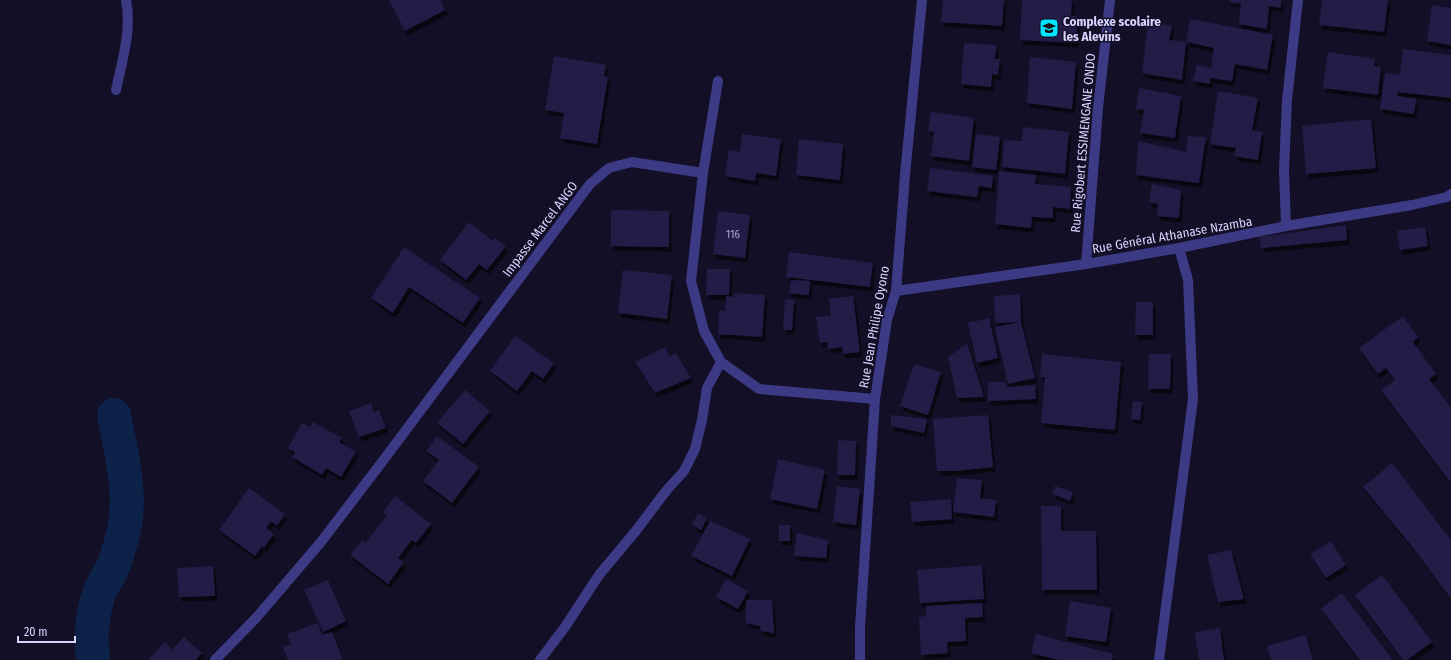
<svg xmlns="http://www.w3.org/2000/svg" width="1451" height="660" viewBox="0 0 1451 660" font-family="'Fira Sans Condensed',sans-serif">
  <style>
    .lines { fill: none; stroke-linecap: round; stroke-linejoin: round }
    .river { stroke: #0c2248; stroke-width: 34 }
    .building { fill: #241b47; filter: url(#shadow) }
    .street { stroke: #3d3a85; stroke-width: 10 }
    .labels { text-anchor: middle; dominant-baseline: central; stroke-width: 3; stroke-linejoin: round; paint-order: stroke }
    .number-label { font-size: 11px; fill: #aca6d1 }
    .poi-label { font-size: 13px; font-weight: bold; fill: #d9d4ff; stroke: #130f26; text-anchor: start }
    .street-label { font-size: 13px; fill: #d9d4ff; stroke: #130f26 }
  </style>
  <defs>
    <filter id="shadow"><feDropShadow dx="2.5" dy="4.5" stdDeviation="0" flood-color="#0009"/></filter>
  </defs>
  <rect width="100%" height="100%" fill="#130f26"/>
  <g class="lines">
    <path class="river" d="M 93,660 C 90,637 92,613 100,591 C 103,583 109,576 112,569 C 117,558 120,545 123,534 C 133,495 121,454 114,415"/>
  </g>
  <g class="building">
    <path d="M 389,0 L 440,0 L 445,10 L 405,31 Z"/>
    <path d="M 943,0 L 1004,0 L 1002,26 L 941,22 Z"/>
    <path d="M 1022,0 L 1072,0 L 1071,16 L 1077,16 L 1076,43 L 1020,40 Z"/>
    <path d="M 1230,0 L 1281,0 L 1281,8 L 1269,6 L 1267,29 L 1239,24 L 1241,3 L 1229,2 Z"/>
    <path d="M 1322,0 L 1388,0 L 1384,32 L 1319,25 Z"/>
    <path d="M 1432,5 L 1451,8 L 1451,45 L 1427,41 Z"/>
    <path d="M 1190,19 L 1217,24 L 1273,35 L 1267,70 L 1235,64 L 1232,81 L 1210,78 L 1210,84 L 1193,81 L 1197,65 L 1211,68 L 1214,48 L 1186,42 Z"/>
    <path d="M 1148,22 L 1172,26 L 1169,40 L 1186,42 L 1182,80 L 1142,73 Z"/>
    <path d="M 964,43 L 996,45 L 995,59 L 1000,59 L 998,75 L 992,74 L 991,87 L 961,84 Z"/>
    <path d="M 1403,49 L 1451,55 L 1451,98 L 1398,92 L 1397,96 L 1416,99 L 1414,114 L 1380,109 L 1385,73 L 1400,75 Z"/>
    <path d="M 1328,52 L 1375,59 L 1374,66 L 1381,67 L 1378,95 L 1323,88 Z"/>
    <path d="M 554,56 L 606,65 L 604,76 L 608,77 L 597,144 L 560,138 L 564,113 L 545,110 Z"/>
    <path d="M 1030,57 L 1076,62 L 1072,109 L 1027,103 Z"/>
    <path d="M 1139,88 L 1181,96 L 1175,138 L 1140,133 L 1144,110 L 1136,109 Z"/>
    <path d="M 1218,91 L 1258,98 L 1252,130 L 1262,132 L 1258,160 L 1234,156 L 1236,148 L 1210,144 Z"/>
    <path d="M 931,112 L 974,118 L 969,161 L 931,156 L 934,132 L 928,131 Z"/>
    <path d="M 1371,119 L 1376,168 L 1306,174 L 1302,126 Z"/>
    <path d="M 1023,127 L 1069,132 L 1065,174 L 1002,167 L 1004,140 L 1022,141 Z"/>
    <path d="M 742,134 L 781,139 L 776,176 L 756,173 L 755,181 L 725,176 L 729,150 L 740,152 Z"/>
    <path d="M 976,134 L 1000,137 L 996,170 L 972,167 Z"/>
    <path d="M 1188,136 L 1206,137 L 1199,183 L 1136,175 L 1138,141 L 1186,152 Z"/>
    <path d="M 799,139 L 843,144 L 840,180 L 796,175 Z"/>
    <path d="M 930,168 L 993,176 L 992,188 L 979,186 L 977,197 L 927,191 Z"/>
    <path d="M 999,171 L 1036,175 L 1035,184 L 1071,187 L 1070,209 L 1053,207 L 1053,218 L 1032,217 L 1031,228 L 995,224 Z"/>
    <path d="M 1152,184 L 1181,190 L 1179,218 L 1157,216 L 1158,204 L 1149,202 Z"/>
    <path d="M 611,210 L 669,211 L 669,247 L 611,246 Z"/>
    <path d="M 718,211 L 750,215 L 745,258 L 713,254 Z"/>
    <path d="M 469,222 L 493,241 L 495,238 L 506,246 L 487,270 L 479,264 L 466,280 L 440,260 Z"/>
    <path d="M 1346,225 L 1347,240 L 1261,248 L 1260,237 Z"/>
    <path d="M 1425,227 L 1428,246 L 1400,250 L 1397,231 Z"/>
    <path d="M 404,247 L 480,298 L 463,323 L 409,287 L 393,313 L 371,298 Z"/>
    <path d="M 789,252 L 873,263 L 870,287 L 786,277 Z"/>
    <path d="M 707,269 L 730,269 L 729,295 L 706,295 Z"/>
    <path d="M 623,270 L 672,275 L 667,319 L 618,313 Z"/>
    <path d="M 791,280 L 810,281 L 809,295 L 789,293 Z"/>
    <path d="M 734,293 L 765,295 L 762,337 L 718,334 L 719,311 L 725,311 L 726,296 L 734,297 Z"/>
    <path d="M 1020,294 L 1021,322 L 1035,378 L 1008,384 L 995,327 L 1021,322 L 995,323 L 994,296 Z"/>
    <path d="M 853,296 L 860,352 L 843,354 L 842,347 L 828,349 L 827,342 L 820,343 L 816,317 L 831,316 L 829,299 Z"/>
    <path d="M 785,299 L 794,300 L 792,330 L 783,330 Z"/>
    <path d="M 1136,302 L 1153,302 L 1153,335 L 1135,335 Z"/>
    <path d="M 1403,316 L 1418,337 L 1413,342 L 1436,374 L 1429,379 L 1451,408 L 1451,483 L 1381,390 L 1395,380 L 1386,368 L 1378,374 L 1359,348 Z"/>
    <path d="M 989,318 L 998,358 L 977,363 L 968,323 Z"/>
    <path d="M 515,336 L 554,363 L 543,379 L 532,371 L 517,391 L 490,371 Z"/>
    <path d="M 967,343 L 984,397 L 957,398 L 948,357 Z"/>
    <path d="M 665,347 L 670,356 L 676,353 L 691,378 L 655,393 L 635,362 Z"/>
    <path d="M 1042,354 L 1121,362 L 1115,430 L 1041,423 L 1045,377 L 1040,377 Z"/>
    <path d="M 1149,354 L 1171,354 L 1170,389 L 1148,389 Z"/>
    <path d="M 914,364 L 941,372 L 928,415 L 900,406 Z"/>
    <path d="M 988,382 L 1006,382 L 1006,387 L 1035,385 L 1036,399 L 988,401 Z"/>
    <path d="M 465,390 L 490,411 L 463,444 L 437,423 Z"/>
    <path d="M 1133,401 L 1142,402 L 1140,420 L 1131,419 Z"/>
    <path d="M 371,403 L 374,412 L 379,410 L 386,428 L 359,437 L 349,411 Z"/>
    <path d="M 891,415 L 927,419 L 924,433 L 891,426 Z"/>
    <path d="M 988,415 L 993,467 L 956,471 L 937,471 L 933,419 Z"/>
    <path d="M 313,422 L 342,438 L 339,442 L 356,452 L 341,477 L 326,468 L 322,475 L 292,457 L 295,452 L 288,448 L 302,423 L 310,427 Z"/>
    <path d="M 437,436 L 479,467 L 452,503 L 423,481 L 439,460 L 426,451 Z"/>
    <path d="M 838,440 L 856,441 L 855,475 L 837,475 Z"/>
    <path d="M 778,459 L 825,470 L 817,509 L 770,499 Z"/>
    <path d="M 1392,463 L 1451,540 L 1451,599 L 1411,545 L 1363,487 Z"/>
    <path d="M 957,478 L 982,480 L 980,498 L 996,500 L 994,517 L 953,512 Z"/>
    <path d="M 837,486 L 860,489 L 856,525 L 833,522 Z"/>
    <path d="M 1055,486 L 1073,492 L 1070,501 L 1052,494 Z"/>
    <path d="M 249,488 L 285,514 L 277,526 L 271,521 L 266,528 L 274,534 L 264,548 L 262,546 L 255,556 L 219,530 Z"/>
    <path d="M 395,496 L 431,524 L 416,543 L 412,540 L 398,558 L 404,562 L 388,584 L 350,555 L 362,540 L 366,543 L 387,515 L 383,512 Z"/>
    <path d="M 951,499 L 952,519 L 912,522 L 910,502 Z"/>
    <path d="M 1041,506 L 1061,506 L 1061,531 L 1096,531 L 1097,590 L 1042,590 Z"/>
    <path d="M 698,513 L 707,518 L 701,530 L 692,525 Z"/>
    <path d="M 710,521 L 750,539 L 732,576 L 691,556 Z"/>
    <rect x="779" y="525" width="11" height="16"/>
    <path d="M 797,533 L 828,540 L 826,558 L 794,556 Z"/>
    <path d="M 1331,541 L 1346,565 L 1326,578 L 1310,554 Z"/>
    <path d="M 1231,550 L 1244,599 L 1218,602 L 1207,555 Z"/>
    <path d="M 982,565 L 984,599 L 920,603 L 917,570 Z"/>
    <path d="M 213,566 L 215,596 L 179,597 L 177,568 Z"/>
    <path d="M 1382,575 L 1432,642 L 1407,660 L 1403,660 L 1355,595 Z"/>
    <path d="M 726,579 L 748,591 L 738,609 L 716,597 Z"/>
    <path d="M 328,580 L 346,621 L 323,632 L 304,590 Z"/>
    <path d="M 1342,593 L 1393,660 L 1360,660 L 1321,609 Z"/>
    <path d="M 746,600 L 772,600 L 774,633 L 761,631 L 760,626 L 746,623 Z"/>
    <path d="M 1070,601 L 1111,608 L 1106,642 L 1065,636 Z"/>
    <path d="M 982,603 L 983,617 L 965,618 L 966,641 L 947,642 L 948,653 L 921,655 L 919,617 L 926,616 L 926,606 Z"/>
    <path d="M 318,623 L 322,635 L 332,632 L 343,660 L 288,660 L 283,647 L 291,644 L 287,634 Z"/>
    <path d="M 1220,628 L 1224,660 L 1199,660 L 1195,632 Z"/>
    <path d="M 1036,634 L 1113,654 L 1112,660 L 1059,660 L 1031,653 Z"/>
    <path d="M 1306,635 L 1313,660 L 1271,660 L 1267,646 Z"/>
    <path d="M 184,637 L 202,653 L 196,660 L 148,660 L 165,642 L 172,650 Z"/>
  </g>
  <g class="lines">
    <g class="street">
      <path d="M 116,90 C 122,61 132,30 126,0"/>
      <path d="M 703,173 L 718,81"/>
      <path d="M 1286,226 L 1284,170 L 1287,100 L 1298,0"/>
      <path d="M 1086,264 L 1098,108 L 1110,0"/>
      <path d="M 896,291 L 1086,264 L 1179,248 L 1286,226 L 1412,205 L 1447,197 L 1451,194"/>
      <path d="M 215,660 L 256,618 L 321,542 L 385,458 L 590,184 L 609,168 L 632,162 L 703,173 L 691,281 L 704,331 L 721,362 L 759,389 L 875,399"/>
      <path d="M 540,660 L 565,627 L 599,575 L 635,532 L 666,491 L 684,471 L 695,449 L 702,420 L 707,388 L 721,362"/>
      <path d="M 860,660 L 860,627 L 875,399 L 887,320 L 896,291 L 905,175 L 922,0"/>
      <path d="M 1159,660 L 1193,399 L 1188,280 L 1179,248"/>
    </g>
  </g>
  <defs>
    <symbol id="school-square" viewBox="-11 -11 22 22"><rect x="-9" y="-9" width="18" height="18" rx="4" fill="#00e5ff" stroke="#130f26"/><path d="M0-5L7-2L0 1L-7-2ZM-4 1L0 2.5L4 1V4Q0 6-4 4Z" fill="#111"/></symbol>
  </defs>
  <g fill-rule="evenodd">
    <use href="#school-square" x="1038" y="17" width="22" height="22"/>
  </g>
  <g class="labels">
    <g class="number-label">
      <text x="733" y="234">116</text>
    </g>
    <g class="poi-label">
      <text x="1063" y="21">Complexe scolaire<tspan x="1063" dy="15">les Alevins</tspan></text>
    </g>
    <g class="street-label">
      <text transform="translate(1083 143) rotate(-85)">Rue Rigobert ESSIMENGANE ONDO</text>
      <text transform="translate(540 229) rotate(-53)">Impasse Marcel ANGO</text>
      <text transform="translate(1172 235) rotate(-10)">Rue Général Athanase Nzamba</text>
      <text transform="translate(874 327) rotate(-80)">Rue Jean Philipe Oyono</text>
    </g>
  </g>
  <path d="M18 636v6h57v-6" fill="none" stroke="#d9d4ff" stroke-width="2"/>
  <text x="24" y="636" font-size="12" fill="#d9d4ff" stroke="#130f26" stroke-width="3" paint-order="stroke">20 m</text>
</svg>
